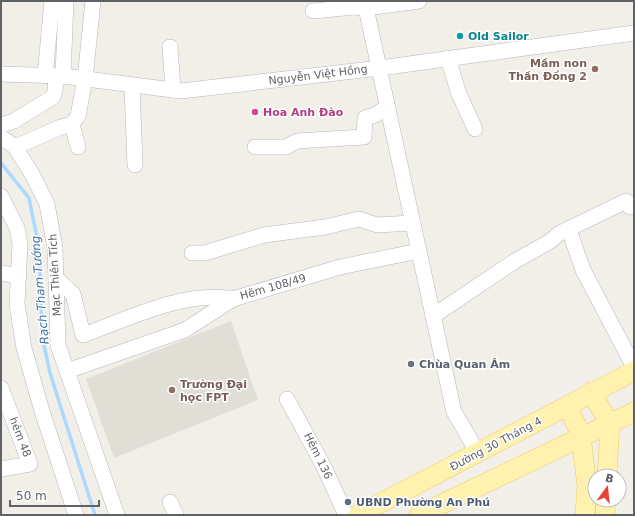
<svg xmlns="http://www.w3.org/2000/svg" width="635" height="516" viewBox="0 0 635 516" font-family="'DejaVu Sans',sans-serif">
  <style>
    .education { fill: #e1ded6 }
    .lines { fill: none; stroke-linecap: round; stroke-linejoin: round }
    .stream { stroke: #aadaff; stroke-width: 3.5 }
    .minor-casing { stroke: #b5b8bc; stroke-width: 16 }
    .major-casing { stroke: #f2c960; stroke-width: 20 }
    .minor { stroke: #fff; stroke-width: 15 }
    .major { stroke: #fff2af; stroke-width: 19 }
    .culture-dot { fill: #0f9aa8; stroke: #fff; stroke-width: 1.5 }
    .education-dot { fill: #8d6e63; stroke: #fff; stroke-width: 1.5 }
    .hotel-dot { fill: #d1479c; stroke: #fff; stroke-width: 1.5 }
    .worship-dot { fill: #6b7280; stroke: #fff; stroke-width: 1.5 }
    .service-dot { fill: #5c6f8a; stroke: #fff; stroke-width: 1.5 }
    .labels { text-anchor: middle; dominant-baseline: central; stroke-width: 3; stroke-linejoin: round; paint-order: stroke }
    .culture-label { font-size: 11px; font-weight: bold; fill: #0d838f; stroke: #fff; text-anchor: start }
    .education-label { font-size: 11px; font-weight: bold; fill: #785e54; stroke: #fff; text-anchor: end }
    .street-label { font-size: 11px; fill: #5f6368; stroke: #fff }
    .hotel-label { font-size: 11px; font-weight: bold; fill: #b23c85; stroke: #fff; text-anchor: start }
    .worship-label { font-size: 11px; font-weight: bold; fill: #5b616d; stroke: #fff; text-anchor: start }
    .service-label { font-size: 11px; font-weight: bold; fill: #4e5e75; stroke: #fff; text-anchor: start }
    .water-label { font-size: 12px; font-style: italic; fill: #4174aa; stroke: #fff }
  </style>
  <rect width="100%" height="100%" fill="#f1efe8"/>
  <path class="education" d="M 231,321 L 258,400 L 114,458 L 86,379 Z"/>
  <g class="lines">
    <path class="stream" d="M 1,163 L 29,198 L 39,248 L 42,336 L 50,373 L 95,515"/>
    <defs>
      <g id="minor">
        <path d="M 352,1 L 354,7 L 366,8 L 419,1"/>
        <path d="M 366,8 L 454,412 L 478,453"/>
        <path d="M 313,11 L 354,7"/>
        <path d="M 170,47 L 173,90"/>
        <path d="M 448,58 L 459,94 L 475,129"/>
        <path d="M 1,74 L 63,76 L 181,91 L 380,68 L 634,33"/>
        <path d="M 45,76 L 52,1"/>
        <path d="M 63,76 L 66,1"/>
        <path d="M 132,86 L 135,165"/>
        <path d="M 72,124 L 78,147"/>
        <path d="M 1,125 L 14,121 L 53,97 L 55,91 L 56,76"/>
        <path d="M 1,137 L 15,147 L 32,174 L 47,204 L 55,248 L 58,345 L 117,515"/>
        <path d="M 15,147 L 61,127 L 72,124 L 78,116 L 85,79 L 93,1"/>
        <path d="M 255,147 L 286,147 L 297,141 L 364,137 L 365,118 L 375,115 L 387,107"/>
        <path d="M 1,196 L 17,228 L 20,244 L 17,304 L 24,348 L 42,411 L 76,515"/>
        <path d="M 569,230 L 583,270 L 634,367"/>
        <path d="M 192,253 L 205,253 L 264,235 L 325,227 L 359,219 L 377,225 L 413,223"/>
        <path d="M 1,273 L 19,276"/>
        <path d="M 56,278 L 73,294 L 83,335 C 128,319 184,290 233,299 L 340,267 L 419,251"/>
        <path d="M 433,316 L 515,261 L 549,242 L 560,233 L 626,201 L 630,207 L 634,204"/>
        <path d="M 67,371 L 185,330 L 233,299"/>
        <path d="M 1,388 L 30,464 L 1,469"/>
        <path d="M 287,399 L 324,467 L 346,515"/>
        <path d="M 170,502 L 176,515"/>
      </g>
      <g id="major">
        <path d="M 591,392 L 610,424 L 607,476"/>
        <path d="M 568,406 L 581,436 L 587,486 L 585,515"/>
        <path d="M 358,515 L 634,371"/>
        <path d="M 419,515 L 634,412"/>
        <path d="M 605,515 L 606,500"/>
      </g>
    </defs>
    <use href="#minor" class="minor-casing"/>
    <use href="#major" class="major-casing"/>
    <use href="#minor" class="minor"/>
    <use href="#major" class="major"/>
  </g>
  <circle class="culture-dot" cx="460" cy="36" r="4"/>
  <g class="education-dot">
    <circle cx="595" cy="69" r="4"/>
    <circle cx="172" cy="390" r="4"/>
  </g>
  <circle class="hotel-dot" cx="255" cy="112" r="4"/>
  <circle class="worship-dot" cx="411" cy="364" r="4"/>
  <circle class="service-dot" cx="348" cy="502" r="4"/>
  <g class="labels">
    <g class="culture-label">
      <text x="468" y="36">Old Sailor</text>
    </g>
    <g class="education-label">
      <text x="587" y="63">Mầm non<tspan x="587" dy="13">Thần Đồng 2</tspan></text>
      <text x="180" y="384" text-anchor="start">Trường Đại<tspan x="180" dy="13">học FPT</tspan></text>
    </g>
    <g class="street-label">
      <text transform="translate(318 75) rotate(-7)">Nguyễn Việt Hồng</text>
      <text transform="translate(55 275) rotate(-93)">Mạc Thiên Tích</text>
      <text transform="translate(273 287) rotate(-16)">Hẽm 108/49</text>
      <text transform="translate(20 437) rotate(69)">hẻm 48</text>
      <text transform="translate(496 444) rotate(-28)">Đường 30 Tháng 4</text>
      <text transform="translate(318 456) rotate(64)">Hẽm 136</text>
    </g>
    <g class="hotel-label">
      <text x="263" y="112">Hoa Anh Đào</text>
    </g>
    <g class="worship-label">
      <text x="419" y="364">Chùa Quan Âm</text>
    </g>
    <g class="service-label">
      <text x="356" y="502">UBND Phường An Phú</text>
    </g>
    <g class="water-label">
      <text transform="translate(40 290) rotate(-95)">Rạch Tham Tướng</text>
    </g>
  </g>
  <rect width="635" height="516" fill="none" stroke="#5f6368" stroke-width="4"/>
  <g transform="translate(607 488) rotate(15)"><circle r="19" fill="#ffffff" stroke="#bfc1c3"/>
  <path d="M0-3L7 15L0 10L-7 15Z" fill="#ea4335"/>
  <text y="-6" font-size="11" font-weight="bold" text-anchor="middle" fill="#5f6368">B</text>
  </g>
  <path d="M10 500v6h89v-6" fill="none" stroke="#5f6368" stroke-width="2"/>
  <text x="16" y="500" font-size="12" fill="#5f6368" stroke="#ffffff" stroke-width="3" paint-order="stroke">50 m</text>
</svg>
